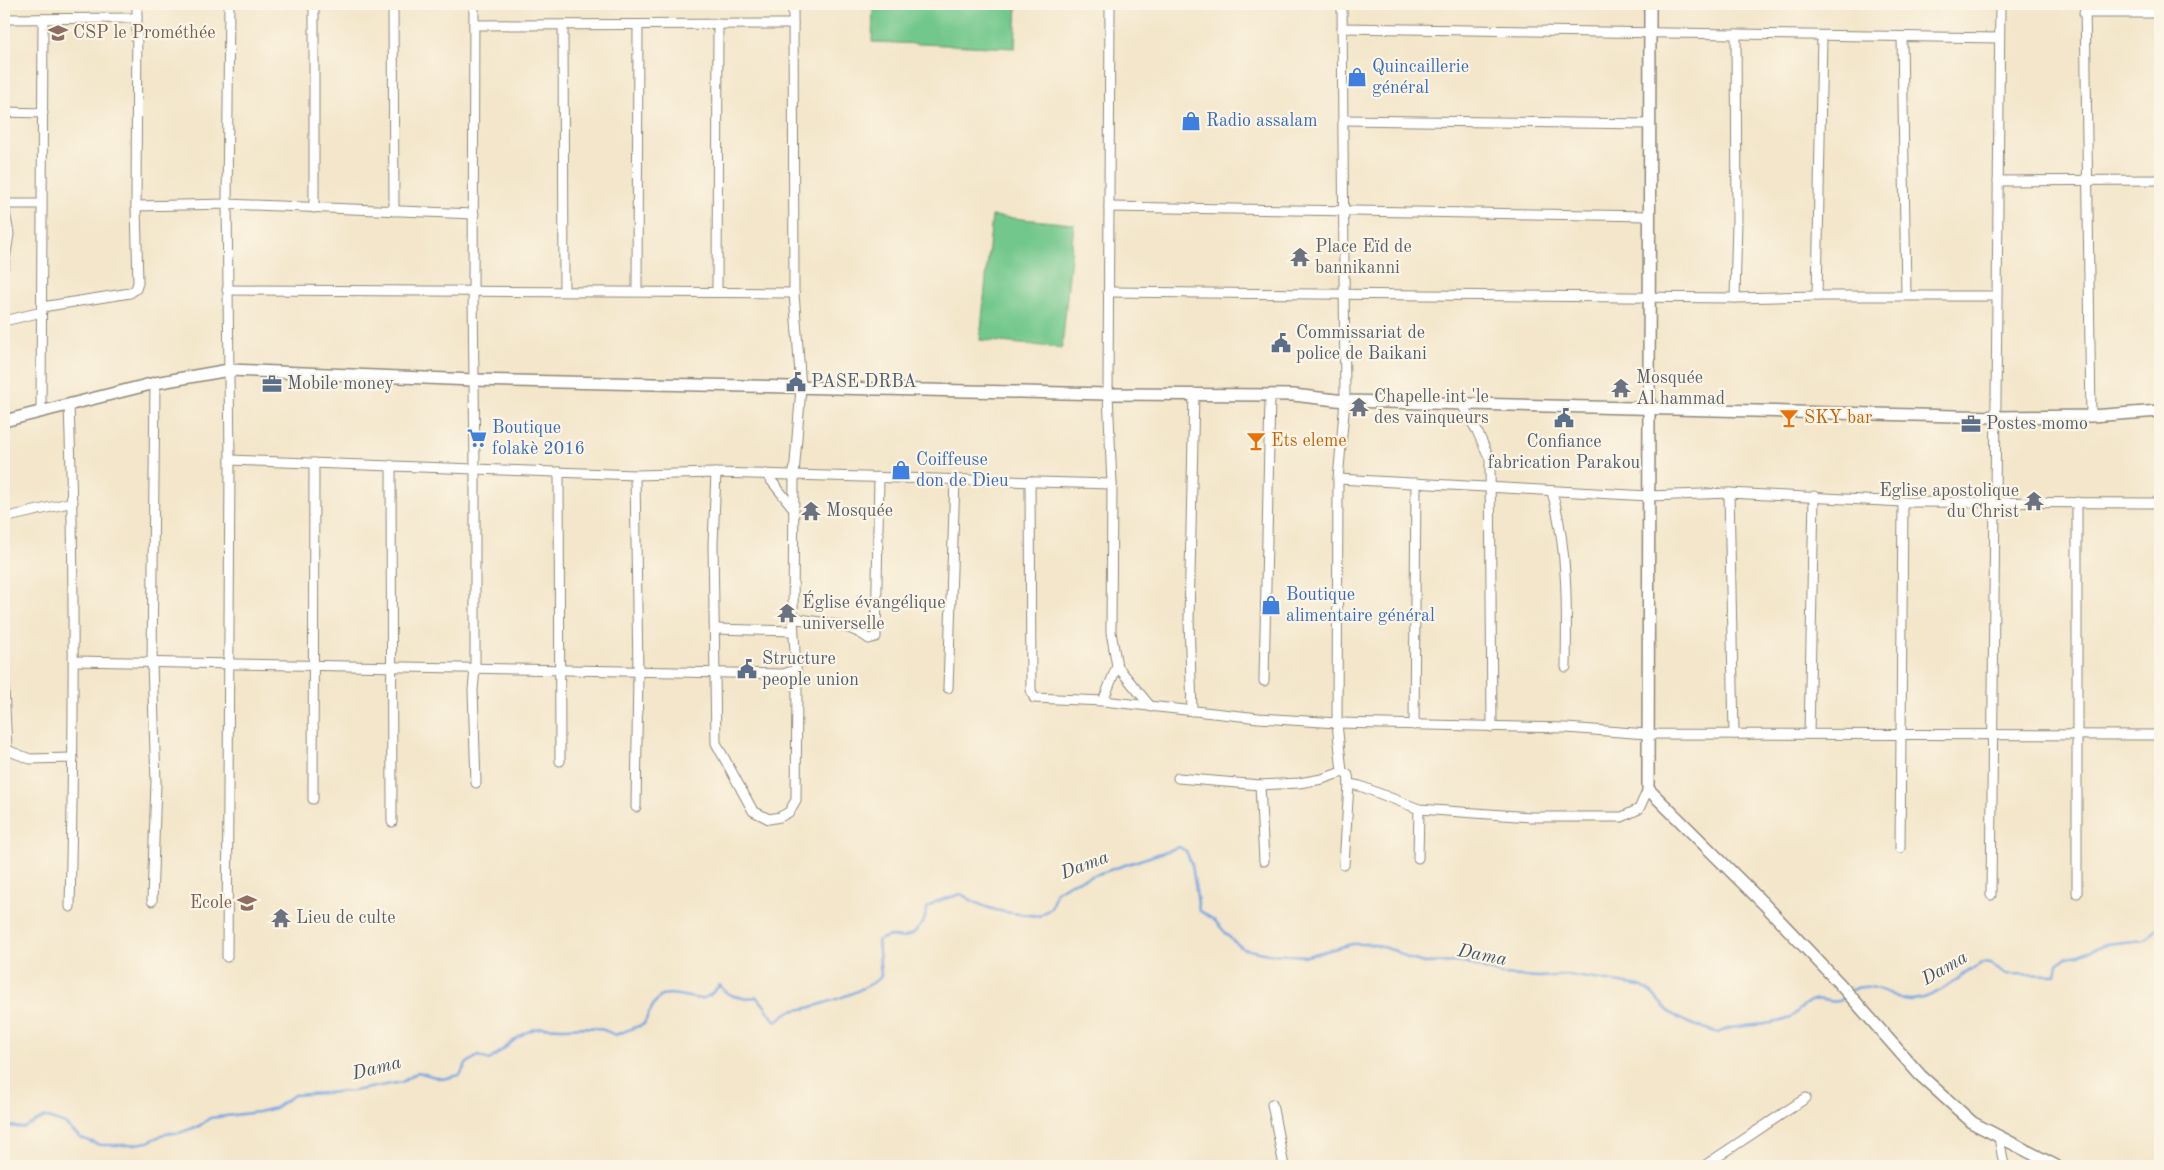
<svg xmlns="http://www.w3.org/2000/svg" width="2164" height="1170" viewBox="0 0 2164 1170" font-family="'Old Standard TT',serif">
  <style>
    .green { fill: #72c78c; stroke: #4e795c }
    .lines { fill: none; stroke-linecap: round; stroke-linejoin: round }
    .stream { stroke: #78a6e1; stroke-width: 2.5 }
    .minor-casing { stroke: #8f887a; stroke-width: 11 }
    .tertiary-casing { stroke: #8f887a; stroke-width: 14 }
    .minor { stroke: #fff; stroke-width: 9 }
    .tertiary { stroke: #fff; stroke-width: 11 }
    .labels { text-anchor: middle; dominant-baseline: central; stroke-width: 4.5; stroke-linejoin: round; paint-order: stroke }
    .education-label { font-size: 18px; fill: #785e54; stroke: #fcf5e5; text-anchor: start }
    .shop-label { font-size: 18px; fill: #366cbe; stroke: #fcf5e5; text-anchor: start }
    .worship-label { font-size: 18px; fill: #5b616d; stroke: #fcf5e5; text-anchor: start }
    .service-label { font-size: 18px; fill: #4e5e75; stroke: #fcf5e5; text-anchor: start }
    .food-label { font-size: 18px; fill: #c56008; stroke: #fcf5e5; text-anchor: start }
    .water-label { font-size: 19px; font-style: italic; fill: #46566b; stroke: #fcf5e5 }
  </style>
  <rect width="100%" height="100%" fill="#fcf5e5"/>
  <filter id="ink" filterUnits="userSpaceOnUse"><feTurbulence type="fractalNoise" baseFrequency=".02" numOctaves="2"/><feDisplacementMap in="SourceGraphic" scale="10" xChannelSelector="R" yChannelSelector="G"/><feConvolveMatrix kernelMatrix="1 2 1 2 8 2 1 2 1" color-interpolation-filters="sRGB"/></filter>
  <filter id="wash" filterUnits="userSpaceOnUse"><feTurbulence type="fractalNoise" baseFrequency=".0096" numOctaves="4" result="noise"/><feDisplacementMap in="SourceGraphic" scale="20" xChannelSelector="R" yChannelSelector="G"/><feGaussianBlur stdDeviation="1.12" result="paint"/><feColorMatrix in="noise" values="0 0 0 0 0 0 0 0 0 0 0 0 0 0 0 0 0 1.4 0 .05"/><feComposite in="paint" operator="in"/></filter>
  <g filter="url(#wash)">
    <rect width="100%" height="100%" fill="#f3e6ca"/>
    <g class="green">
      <path d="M 873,4 L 1017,4 L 1015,48 L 872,42 Z"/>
      <path d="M 992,216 L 1074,224 L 1062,348 L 980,340 Z"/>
    </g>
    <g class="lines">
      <g class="stream">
        <path d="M 1851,990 C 1877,979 1891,1000 1911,1000 C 1939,999 1959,974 1983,963 L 1991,964 L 2007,974 L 2056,975 L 2058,964 L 2066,957 L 2079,955 L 2106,944 L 2145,940 L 2160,926"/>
        <path d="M 4,1125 L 23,1128 L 45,1117 L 65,1124 L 81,1138 L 100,1145 L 128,1145 L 148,1142 L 166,1133 L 179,1133 L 199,1126 L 210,1118 L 258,1112 L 275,1108 L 294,1095 L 353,1091 L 402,1082 L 418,1072 L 442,1079 L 460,1075 L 466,1064 L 478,1056 L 489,1060 C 502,1052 513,1039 527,1032 C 541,1025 550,1028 565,1028 C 587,1028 594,1024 615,1035 L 644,1024 C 661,984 665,994 702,999 L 710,995 L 720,985 C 727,997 742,999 756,997 C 766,1004 768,1013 776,1022 C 793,1005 795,1013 815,1006 C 838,999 860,992 880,978 L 881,975 L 878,940 L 890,936 L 903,938 L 914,933 L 923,923 L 928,907 L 935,902 L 961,894 C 988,912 1008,913 1039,916 L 1051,908 L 1056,892 L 1071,883 L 1179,847 L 1186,851 L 1192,865 L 1199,910 L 1215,921 L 1232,940 L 1244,949 L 1268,954 L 1307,956 L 1352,944 L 1371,944 L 1396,951 L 1407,958 L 1424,963 L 1464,962 L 1503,975 L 1540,977 L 1568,975 L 1640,986 C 1657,993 1657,1003 1671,1013 C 1685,1024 1702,1027 1718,1033 C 1736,1023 1764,1027 1785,1020 C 1797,1016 1802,1003 1813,1000 C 1824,997 1838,1008 1845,995"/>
      </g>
    </g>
  </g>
  <g filter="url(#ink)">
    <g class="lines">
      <defs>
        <g id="minor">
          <path d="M 393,4 L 394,211"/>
          <path d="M 474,4 L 473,293 L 475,469 L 475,669 L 473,690 L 476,783"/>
          <path d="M 1342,4 L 1345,401 L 1338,479 L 1337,723 L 1342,772"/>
          <path d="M 2085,4 L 2091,416"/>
          <path d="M 2084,13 L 2160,13"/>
          <path d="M 4,19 L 137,18"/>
          <path d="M 474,25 L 793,24"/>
          <path d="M 563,25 L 564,291"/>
          <path d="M 1342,28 L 1999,38"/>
          <path d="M 1902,37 L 1906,295"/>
          <path d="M 4,112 L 43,113"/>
          <path d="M 1343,120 L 1650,124"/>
          <path d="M 1998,181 L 2160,180"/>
          <path d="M 4,204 L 42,204"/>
          <path d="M 136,206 L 227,204 L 474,214"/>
          <path d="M 4,207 L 9,234 L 4,266"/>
          <path d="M 1109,207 L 1650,216"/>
          <path d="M 314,208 L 314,4"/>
          <path d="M 227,290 L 794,293"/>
          <path d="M 637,291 L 638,25"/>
          <path d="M 717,292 L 718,24"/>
          <path d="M 1108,292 L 1735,298 L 1817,296 L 1996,296"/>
          <path d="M 1817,296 L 1822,36"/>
          <path d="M 1735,298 L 1737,221 L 1736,34"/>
          <path d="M 42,307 L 130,293 L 136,289 L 138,283 L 136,206 L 137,4"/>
          <path d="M 4,321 L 42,312"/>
          <path d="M 1461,403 L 1477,431 L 1490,459 L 1492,727"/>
          <path d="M 69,405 C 75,572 74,740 70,907"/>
          <path d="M 41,411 L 43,19"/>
          <path d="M 230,460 L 635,475 L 716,473 L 1112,484"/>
          <path d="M 391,465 L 392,822"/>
          <path d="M 559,472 L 560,761"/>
          <path d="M 716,473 L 713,544 L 716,743 L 753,811 L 769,819 L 780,817 L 789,812 L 796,800 L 797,688 L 793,618 L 794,475 L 801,388 L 794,293 L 793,4"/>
          <path d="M 766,474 L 794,509"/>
          <path d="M 635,475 L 638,673 L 636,807"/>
          <path d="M 1338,479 L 1649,496 L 1729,493 L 1903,502 L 2160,503"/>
          <path d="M 1030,481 L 1031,690 L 1034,698 L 1103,701 L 1259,718 L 1337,723 L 1566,728 L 1647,734 L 2160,735"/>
          <path d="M 1552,492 C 1568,548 1567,610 1566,667"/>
          <path d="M 1729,493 L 1734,734"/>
          <path d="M 4,518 L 73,502"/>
          <path d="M 793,618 C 819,623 847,622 869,639 L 876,637 L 879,477"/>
          <path d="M 715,629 L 793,631"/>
          <path d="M 74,661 L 783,674 L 796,670"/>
          <path d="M 1117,666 L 1151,707"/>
          <path d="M 1264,681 L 1270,395"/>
          <path d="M 4,688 L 7,750 L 30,759 L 73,758"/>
          <path d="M 948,688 L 955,479"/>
          <path d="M 1103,701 L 1117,666 L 1111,632 L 1112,484 L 1108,394 L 1110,4"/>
          <path d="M 1192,711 L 1189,620 L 1194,393"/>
          <path d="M 1414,725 L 1416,483"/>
          <path d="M 1809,734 L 1814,496"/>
          <path d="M 1178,778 L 1260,785 L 1299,783 L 1322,779 L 1342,772 L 1348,775 L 1349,784 L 1344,865"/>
          <path d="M 1349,784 L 1360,786 L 1419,809 L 1531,817 L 1622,817 L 1639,809 L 1648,789"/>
          <path d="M 1260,785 L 1264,861"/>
          <path d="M 313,799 L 314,463"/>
          <path d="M 1900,848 L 1903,502"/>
          <path d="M 1418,858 L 1419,809"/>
          <path d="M 2077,893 L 2077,502"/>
          <path d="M 1991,895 C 1994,598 1997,301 2000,4"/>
          <path d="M 152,901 L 156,782 L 152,663 L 155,383"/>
          <path d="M 227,957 L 230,460 L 227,204 L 229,4"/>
          <path d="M 1272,1104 L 1284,1166"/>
          <path d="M 1999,1137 L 2004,1166"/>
          <path d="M 1704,1166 L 1806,1098"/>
        </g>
        <g id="tertiary">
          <path d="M 1650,4 L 1648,789 L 1764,904 L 1838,982 L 1920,1075 L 1973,1123 L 2056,1166"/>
          <path d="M 4,421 L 155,383 L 229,370 L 473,380 L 1108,394 L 1293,395 L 1345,401 L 1997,417 L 2091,416 L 2160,411"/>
        </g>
      </defs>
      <use href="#minor" class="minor-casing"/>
      <use href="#tertiary" class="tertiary-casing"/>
      <use href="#minor" class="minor"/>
      <use href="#tertiary" class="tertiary"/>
    </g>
  </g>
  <defs>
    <symbol id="school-bare" viewBox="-9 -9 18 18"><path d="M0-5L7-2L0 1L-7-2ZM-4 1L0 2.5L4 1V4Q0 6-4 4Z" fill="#8d6e63" stroke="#fcf5e5" stroke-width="2.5" paint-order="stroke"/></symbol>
    <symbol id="shop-bare" viewBox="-9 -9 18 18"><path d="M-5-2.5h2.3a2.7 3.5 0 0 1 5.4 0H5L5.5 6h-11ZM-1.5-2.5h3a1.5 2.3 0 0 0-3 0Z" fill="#3f7fe0" stroke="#fcf5e5" stroke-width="2.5" paint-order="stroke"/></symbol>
    <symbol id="temple-bare" viewBox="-9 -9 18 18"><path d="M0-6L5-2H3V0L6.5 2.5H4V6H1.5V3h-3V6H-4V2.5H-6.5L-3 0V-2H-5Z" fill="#6b7280" stroke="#fcf5e5" stroke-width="2.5" paint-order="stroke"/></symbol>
    <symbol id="civic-bare" viewBox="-9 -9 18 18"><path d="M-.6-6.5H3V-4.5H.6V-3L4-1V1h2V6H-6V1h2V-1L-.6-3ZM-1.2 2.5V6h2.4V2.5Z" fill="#5c6f8a" stroke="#fcf5e5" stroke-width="2.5" paint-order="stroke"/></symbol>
    <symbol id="office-bare" viewBox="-9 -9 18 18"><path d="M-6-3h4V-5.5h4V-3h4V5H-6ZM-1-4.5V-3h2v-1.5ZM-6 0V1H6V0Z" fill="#5c6f8a" stroke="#fcf5e5" stroke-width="2.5" paint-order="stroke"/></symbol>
    <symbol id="bar-bare" viewBox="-9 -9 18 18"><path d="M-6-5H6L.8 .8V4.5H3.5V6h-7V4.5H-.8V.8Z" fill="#e8710a" stroke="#fcf5e5" stroke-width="2.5" paint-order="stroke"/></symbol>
    <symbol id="supermarket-bare" viewBox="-9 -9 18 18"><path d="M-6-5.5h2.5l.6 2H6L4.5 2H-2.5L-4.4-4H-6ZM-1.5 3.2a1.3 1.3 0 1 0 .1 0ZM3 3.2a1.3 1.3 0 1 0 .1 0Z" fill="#3f7fe0" stroke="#fcf5e5" stroke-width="2.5" paint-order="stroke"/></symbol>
  </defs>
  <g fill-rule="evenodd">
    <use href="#school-bare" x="44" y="19" width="28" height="28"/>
    <use href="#shop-bare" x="1343" y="63" width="28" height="28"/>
    <use href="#shop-bare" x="1177" y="107" width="28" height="28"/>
    <use href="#temple-bare" x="1286" y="243" width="28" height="28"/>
    <use href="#civic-bare" x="1267" y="329" width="28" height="28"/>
    <use href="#civic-bare" x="782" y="368" width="28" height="28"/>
    <use href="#office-bare" x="258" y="370" width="28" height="28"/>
    <use href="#temple-bare" x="1607" y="374" width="28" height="28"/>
    <use href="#temple-bare" x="1345" y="393" width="28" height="28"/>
    <use href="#civic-bare" x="1550" y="404" width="28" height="28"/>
    <use href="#bar-bare" x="1775" y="404" width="28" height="28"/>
    <use href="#office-bare" x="1957" y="410" width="28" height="28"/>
    <use href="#supermarket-bare" x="463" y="424" width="28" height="28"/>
    <use href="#bar-bare" x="1242" y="427" width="28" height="28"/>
    <use href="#shop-bare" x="887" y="456" width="28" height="28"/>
    <use href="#temple-bare" x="2020" y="487" width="28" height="28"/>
    <use href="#temple-bare" x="797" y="497" width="28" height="28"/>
    <use href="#shop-bare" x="1257" y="591" width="28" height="28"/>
    <use href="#temple-bare" x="773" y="599" width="28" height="28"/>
    <use href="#civic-bare" x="733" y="655" width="28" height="28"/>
    <use href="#school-bare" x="233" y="889" width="28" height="28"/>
    <use href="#temple-bare" x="267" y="904" width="28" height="28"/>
  </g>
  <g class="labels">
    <g class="education-label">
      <text x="73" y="33">CSP le Prométhée</text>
      <text x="232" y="903" text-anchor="end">Ecole</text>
    </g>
    <g class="shop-label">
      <text x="1372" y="67">Quincaillerie<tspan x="1372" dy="21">général</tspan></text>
      <text x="1206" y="121">Radio assalam</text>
      <text x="492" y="428">Boutique<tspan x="492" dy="21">folakè 2016</tspan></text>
      <text x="916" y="460">Coiffeuse<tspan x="916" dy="21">don de Dieu</tspan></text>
      <text x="1286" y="595">Boutique<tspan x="1286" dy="21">alimentaire général</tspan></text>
    </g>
    <g class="worship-label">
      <text x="1315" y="247">Place Eïd de<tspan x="1315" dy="21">bannikanni</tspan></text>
      <text x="1636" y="378">Mosquée<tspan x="1636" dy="21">Al hammad</tspan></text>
      <text x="1374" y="397">Chapelle int 'le<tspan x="1374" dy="21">des vainqueurs</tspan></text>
      <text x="2019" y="491" text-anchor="end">Eglise apostolique<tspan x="2019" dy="21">du Christ</tspan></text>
      <text x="826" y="511">Mosquée</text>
      <text x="802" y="603">Église évangélique<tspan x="802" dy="21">universelle</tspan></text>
      <text x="296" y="918">Lieu de culte</text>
    </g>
    <g class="service-label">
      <text x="1296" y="333">Commissariat de<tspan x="1296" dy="21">police de Baikani</tspan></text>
      <text x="811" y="382">PASE DRBA</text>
      <text x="287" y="384">Mobile money</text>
      <text x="1986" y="424">Postes momo</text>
      <text x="1564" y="442" text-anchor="middle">Confiance<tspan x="1564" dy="21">fabrication Parakou</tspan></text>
      <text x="762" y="659">Structure<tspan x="762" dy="21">people union</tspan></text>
    </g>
    <g class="food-label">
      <text x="1804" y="418">SKY bar</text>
      <text x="1271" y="441">Ets eleme</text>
    </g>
    <g class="water-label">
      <text transform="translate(1085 866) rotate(-21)">Dama</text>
      <text transform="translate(1482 956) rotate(11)">Dama</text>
      <text transform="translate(1945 969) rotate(-30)">Dama</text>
      <text transform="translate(377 1069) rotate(-14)">Dama</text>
    </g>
  </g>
  <rect width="2164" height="1170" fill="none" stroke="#fcf5e5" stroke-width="20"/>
</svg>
